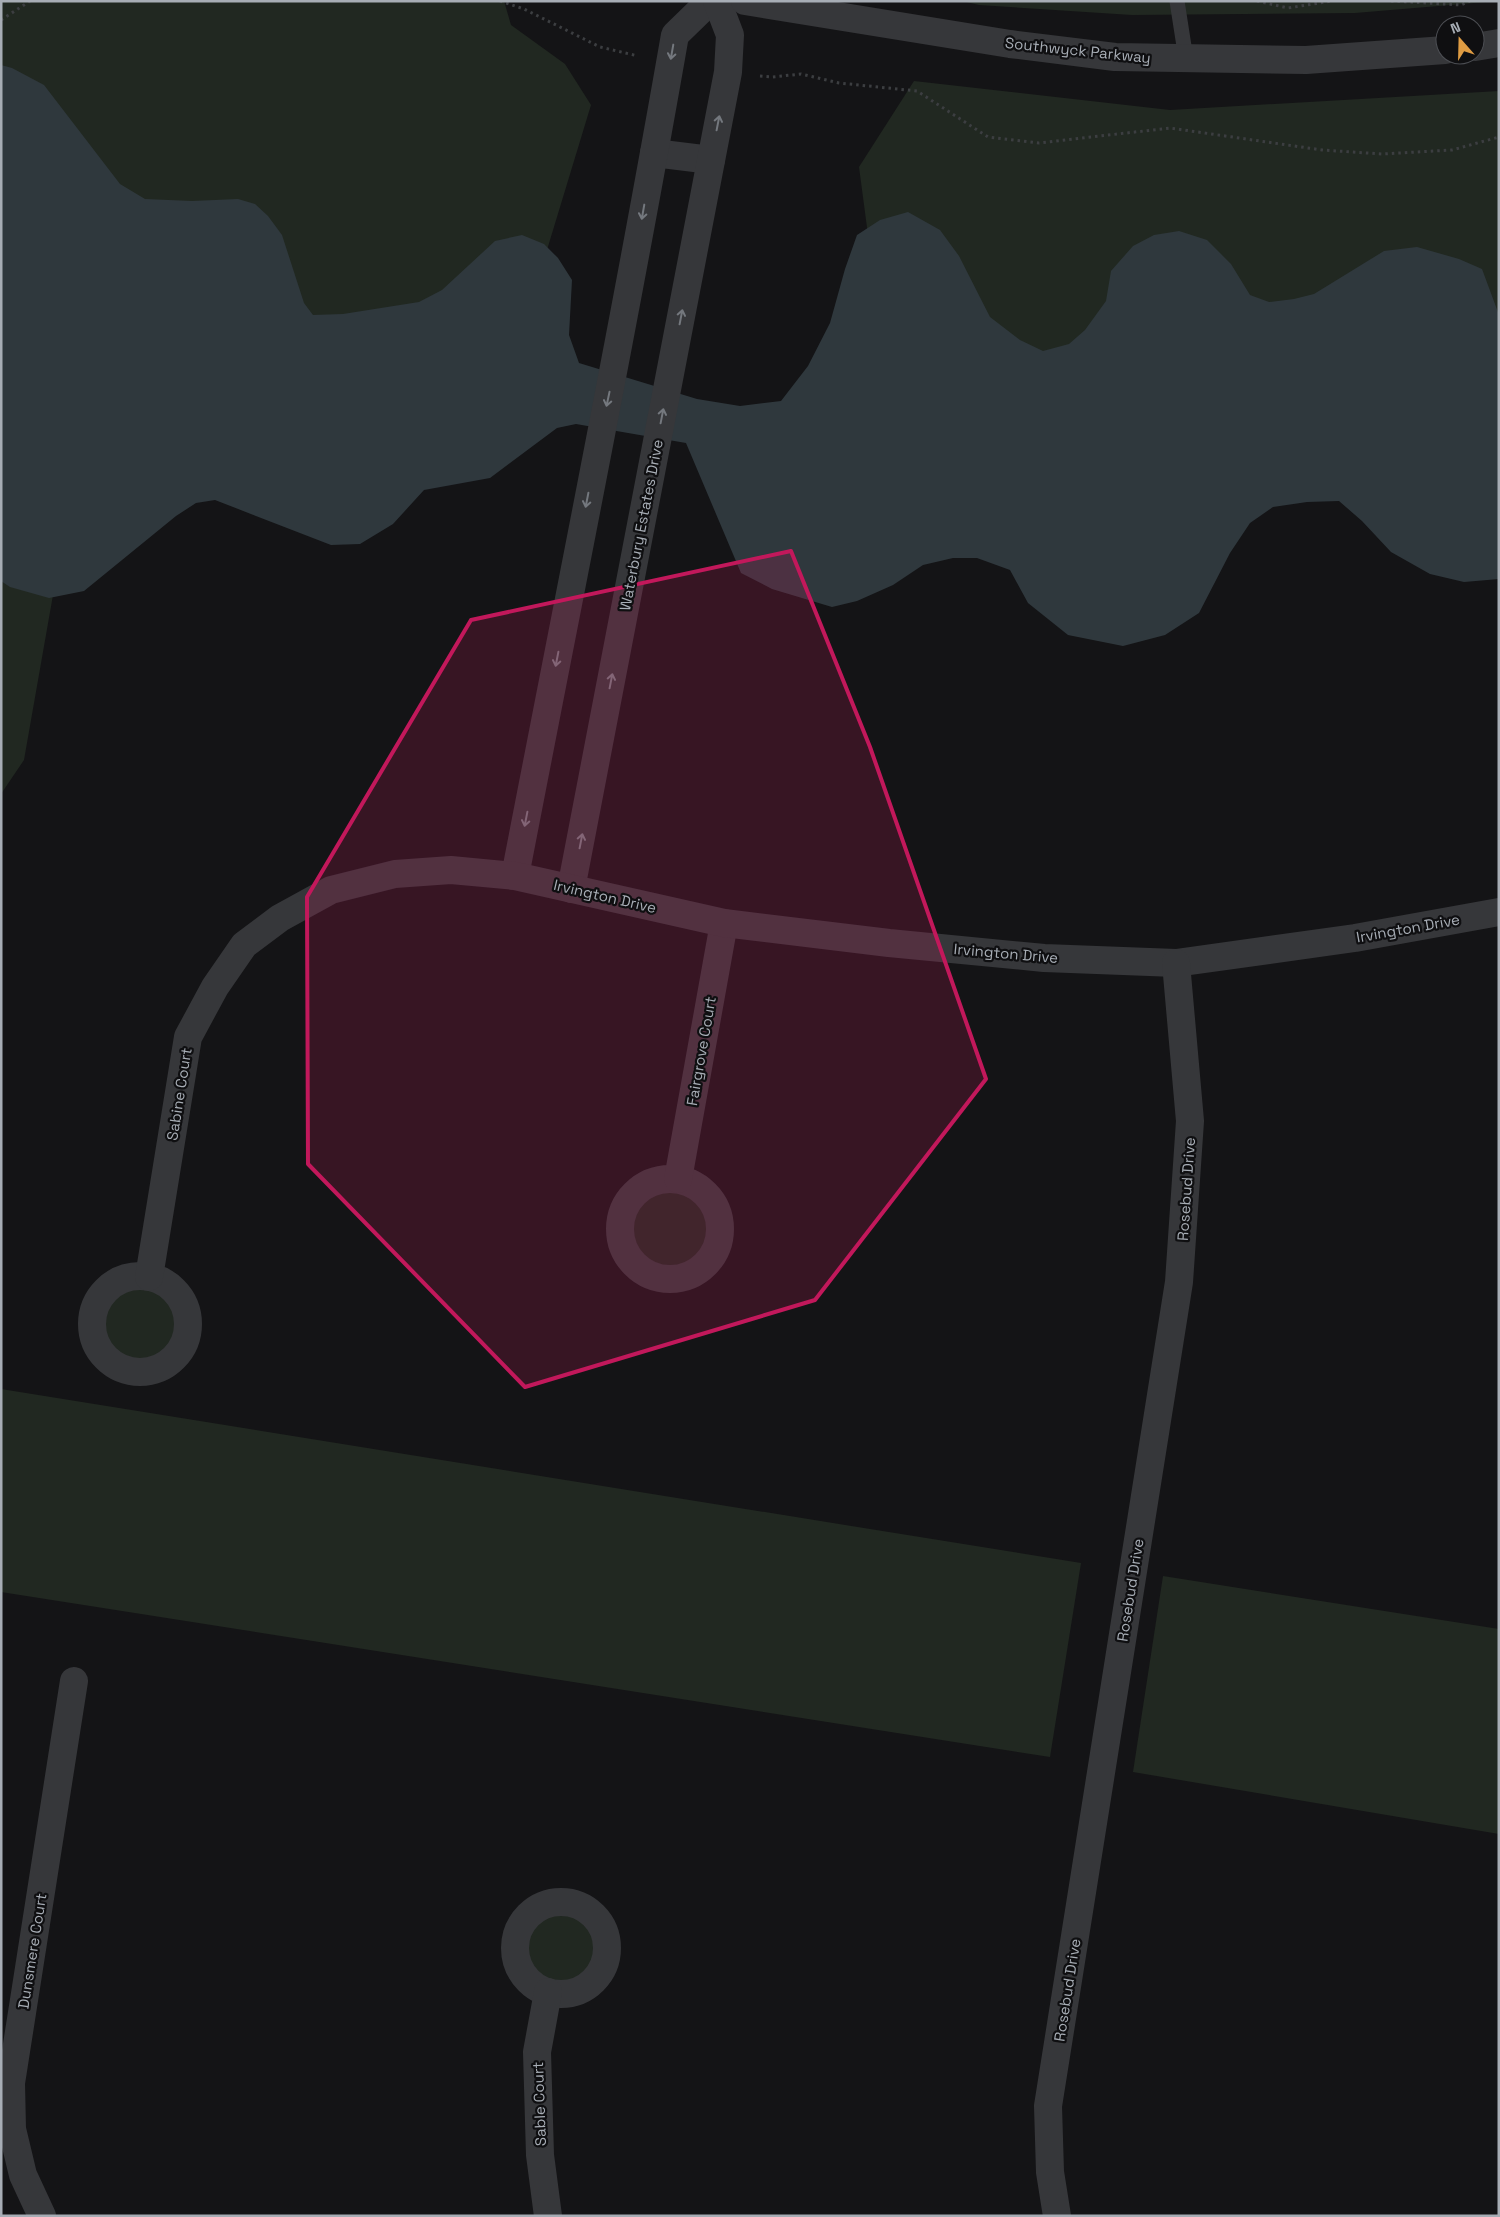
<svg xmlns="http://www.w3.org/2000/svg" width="1500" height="2217" viewBox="0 0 1500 2217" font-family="'Space Grotesk',sans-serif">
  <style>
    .green { fill: #212821 }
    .water { fill: #2f383d }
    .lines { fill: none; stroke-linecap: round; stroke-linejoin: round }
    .path { stroke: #3c3e41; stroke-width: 3; stroke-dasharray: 2.5 4; stroke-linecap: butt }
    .service { stroke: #36373a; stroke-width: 15 }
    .minor { stroke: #36373a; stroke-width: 28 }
    .tertiary { stroke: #36373a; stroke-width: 28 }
    .oneway { stroke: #74787e }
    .marked { fill: #c2185b; fill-opacity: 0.2; stroke: #c2185b; stroke-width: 4; stroke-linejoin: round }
    .labels { text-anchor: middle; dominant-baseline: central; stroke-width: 4.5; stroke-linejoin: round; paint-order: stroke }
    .street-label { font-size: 15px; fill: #a7adb5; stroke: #0f0f11 }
  </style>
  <rect width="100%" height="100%" fill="#141416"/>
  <g class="green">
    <path d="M 1,1 L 504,1 L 511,25 L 565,64 L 591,105 L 509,375 L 82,430 L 24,760 L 1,794 Z"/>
    <path d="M 962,1 L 1498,1 L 1355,13 L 1132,15 L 979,5 Z"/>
    <path d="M 914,81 L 1170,110 L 1499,91 L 1499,471 L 892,416 L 859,167 Z"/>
    <circle cx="666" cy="1226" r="46"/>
    <circle cx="138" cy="1321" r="46"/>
    <path d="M 1,1389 L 1081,1563 L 1050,1757 L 1,1592 Z"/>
    <path d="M 1163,1576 L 1499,1629 L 1499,1834 L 1133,1772 Z"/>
    <circle cx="555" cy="1952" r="46"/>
  </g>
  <path class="water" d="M 1,65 L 12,68 L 44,85 L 120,184 L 145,199 L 192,201 L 238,199 L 255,204 L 268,216 L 282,235 L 304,303 L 313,315 L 343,314 L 419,302 L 442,290 L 495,241 L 522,235 L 544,244 L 558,258 L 572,280 L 569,335 L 579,363 L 697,399 L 740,406 L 781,401 L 808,366 L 830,323 L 845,269 L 857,235 L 880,220 L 908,212 L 940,230 L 959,256 L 990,317 L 1020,340 L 1043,351 L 1069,344 L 1085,330 L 1106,301 L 1111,271 L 1133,246 L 1154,235 L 1179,231 L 1207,240 L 1231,264 L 1250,295 L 1269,302 L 1294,299 L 1314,294 L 1384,251 L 1417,247 L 1459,259 L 1482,269 L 1499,315 L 1499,579 L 1464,582 L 1430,574 L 1391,552 L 1362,521 L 1339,501 L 1307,502 L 1273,507 L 1250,523 L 1230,553 L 1199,613 L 1165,635 L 1123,646 L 1068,635 L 1028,603 L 1010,570 L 977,558 L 953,558 L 923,565 L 893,585 L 857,601 L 832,607 L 772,589 L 741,573 L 686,443 L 576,424 L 557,428 L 490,478 L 424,490 L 393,524 L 360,544 L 331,545 L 215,500 L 196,503 L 176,516 L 84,591 L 49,598 L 10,587 L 1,581 Z"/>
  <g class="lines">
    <g class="path">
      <path d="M 500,1 L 524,9 L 600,47 L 638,56"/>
      <path d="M 1257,1 L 1288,8 L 1332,1"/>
      <path d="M 1391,1 L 1461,5 L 1470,1"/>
      <path d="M 1,20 L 30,1"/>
      <path d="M 760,76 L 772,77 L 801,74 L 839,83 L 917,91 L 988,137 L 1039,143 L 1170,128 L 1322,150 L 1382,154 L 1452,150 L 1499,137"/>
    </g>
    <path class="service" d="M 1177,1 L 1186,59"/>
    <g class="minor">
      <path d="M 654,153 L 711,160"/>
      <path d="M 515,876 C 569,596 626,316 675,35 L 710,1"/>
      <path d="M 571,889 L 728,72 L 730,35 L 717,1"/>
      <circle cx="670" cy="1229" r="50"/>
      <path d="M 678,1179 L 724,923"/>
      <circle cx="140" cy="1324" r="48"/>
      <path d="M 149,1277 L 188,1037 L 215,987 L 244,945 L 280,918 L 331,890 L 395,874 L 451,870 L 515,876 L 724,923 L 889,943 L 1044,958 L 1176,963 L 1355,938 L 1499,912"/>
      <circle cx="561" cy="1948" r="46"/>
      <path d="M 548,1992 L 537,2052 L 540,2155 L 548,2216"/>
      <path d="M 42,2216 L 23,2175 L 12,2129 L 11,2083 L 74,1681"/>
      <path d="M 1057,2216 L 1050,2172 L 1048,2106 L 1179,1282 L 1190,1121 L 1176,963"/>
    </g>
    <g class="tertiary">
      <path d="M 745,1 L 1010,44 L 1115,57 L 1306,60 L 1445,50"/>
      <path d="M 1475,47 L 1499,43"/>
    </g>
  </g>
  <defs><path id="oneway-shaft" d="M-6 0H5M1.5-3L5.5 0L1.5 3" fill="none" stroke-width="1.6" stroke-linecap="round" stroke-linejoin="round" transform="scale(1.25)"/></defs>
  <g class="oneway">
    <use href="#oneway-shaft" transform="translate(672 52) rotate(100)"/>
    <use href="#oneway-shaft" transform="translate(718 123) rotate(-79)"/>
    <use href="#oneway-shaft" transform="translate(643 212) rotate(100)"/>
    <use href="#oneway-shaft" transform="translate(681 317) rotate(-79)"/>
    <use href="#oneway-shaft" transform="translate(608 399) rotate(102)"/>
    <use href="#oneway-shaft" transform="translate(662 416) rotate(-79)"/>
    <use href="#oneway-shaft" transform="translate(587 500) rotate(101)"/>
    <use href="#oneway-shaft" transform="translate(557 659) rotate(101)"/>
    <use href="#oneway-shaft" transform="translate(611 681) rotate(-79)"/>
    <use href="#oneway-shaft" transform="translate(526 819) rotate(101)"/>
    <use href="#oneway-shaft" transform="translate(581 841) rotate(-79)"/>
  </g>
  <path class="marked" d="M 791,551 L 870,747 L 986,1079 L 815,1300 L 525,1387 L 308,1164 L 307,897 L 471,620 Z"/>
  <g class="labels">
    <g class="street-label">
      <text transform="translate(1078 50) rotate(6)">Southwyck Parkway</text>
      <text transform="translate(641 525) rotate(-79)">Waterbury Estates Drive</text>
      <text transform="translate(605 896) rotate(13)">Irvington Drive</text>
      <text transform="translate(1408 928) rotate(-10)">Irvington Drive</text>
      <text transform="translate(1006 953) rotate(5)">Irvington Drive</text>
      <text transform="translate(701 1051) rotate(-80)">Fairgrove Court</text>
      <text transform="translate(179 1094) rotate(-81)">Sabine Court</text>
      <text transform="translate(1186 1189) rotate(-86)">Rosebud Drive</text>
      <text transform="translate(1130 1590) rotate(-81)">Rosebud Drive</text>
      <text transform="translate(32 1951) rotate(-81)">Dunsmere Court</text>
      <text transform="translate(1067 1990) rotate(-81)">Rosebud Drive</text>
      <text transform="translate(539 2104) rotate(-92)">Sable Court</text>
    </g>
  </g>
  <rect width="1500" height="2217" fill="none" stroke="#a7adb5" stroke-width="5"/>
  <g transform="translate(1460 40) rotate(340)"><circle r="24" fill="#0f0f11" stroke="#4c4e53"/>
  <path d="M0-4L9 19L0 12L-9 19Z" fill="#df9c43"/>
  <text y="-8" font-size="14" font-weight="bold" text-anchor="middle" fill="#a7adb5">N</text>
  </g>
</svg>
